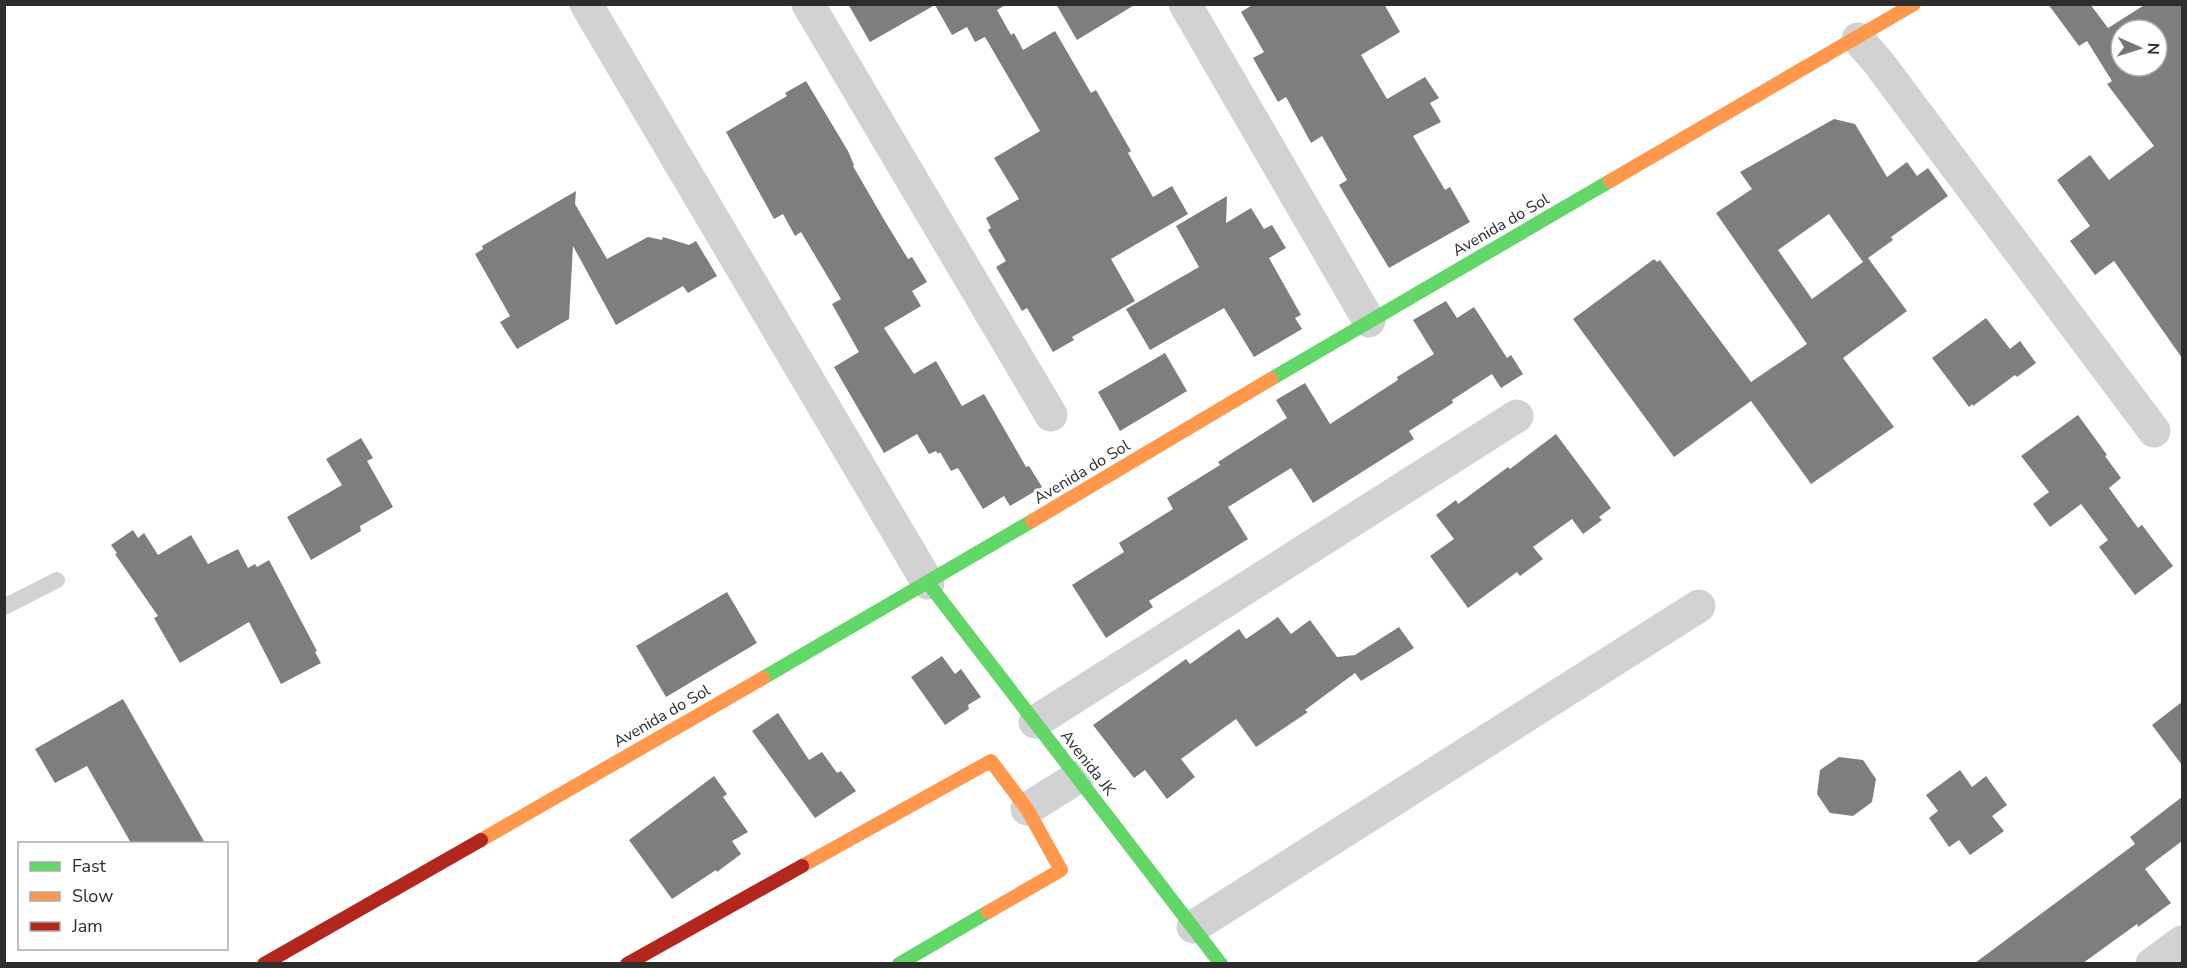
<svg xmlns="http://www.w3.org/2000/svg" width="2187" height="968" viewBox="0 0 2187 968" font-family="'Nunito Sans',sans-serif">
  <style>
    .building { fill: #7e7e7e; fill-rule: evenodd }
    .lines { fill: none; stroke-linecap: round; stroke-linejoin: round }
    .lane { stroke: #d2d2d2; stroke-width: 16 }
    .street { stroke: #d2d2d2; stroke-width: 33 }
    .fast { stroke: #63d668; stroke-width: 14 }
    .slow { stroke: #ff974d; stroke-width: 14 }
    .jam { stroke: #b3261e; stroke-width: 14 }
    .labels { text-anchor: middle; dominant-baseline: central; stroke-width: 6; stroke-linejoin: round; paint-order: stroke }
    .street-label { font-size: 16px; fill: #2d2d2d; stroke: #fff }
  </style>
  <rect width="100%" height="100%" fill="#fff"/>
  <g class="building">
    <path d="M 848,4 L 1007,4 L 997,10 L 1011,35 L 1014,33 L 1023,50 L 1055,31 L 1091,93 L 1096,90 L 1131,151 L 1128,153 L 1153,197 L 1172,186 L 1188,214 L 1111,259 L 1135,301 L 1072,337 L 1074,340 L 1053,352 L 1027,308 L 1022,311 L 996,267 L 1006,261 L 988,230 L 991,228 L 986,218 L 1019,199 L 994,158 L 1040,131 L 985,37 L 975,42 L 967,27 L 952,35 L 935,5 L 870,42 Z"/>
    <path d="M 1056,4 L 1136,4 L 1077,40 Z"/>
    <path d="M 1254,4 L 1384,4 L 1400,32 L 1361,55 L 1387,99 L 1425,77 L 1439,98 L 1430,103 L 1441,122 L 1413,136 L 1445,190 L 1450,187 L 1470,222 L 1389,268 L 1339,185 L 1347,180 L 1322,136 L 1311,143 L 1286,97 L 1278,102 L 1253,58 L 1264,52 L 1241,12 Z"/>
    <path d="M 2048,4 L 2090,4 L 2108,28 L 2146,4 L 2182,4 L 2182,358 L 2114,261 L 2095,275 L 2070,241 L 2090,226 L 2057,180 L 2090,155 L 2109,180 L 2154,146 L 2107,84 L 2112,81 L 2087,41 L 2079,46 ZM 2121,30 L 2157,30 L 2157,66 L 2121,66 Z"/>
    <path d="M 806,81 L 848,151 L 854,165 L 853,166 L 883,218 L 908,259 L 912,257 L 927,282 L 912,291 L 921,306 L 884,328 L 914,374 L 936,361 L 962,406 L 984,394 L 1026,467 L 1029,466 L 1042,487 L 1010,506 L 1004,496 L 983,509 L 958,468 L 951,471 L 940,452 L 938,454 L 936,451 L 929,454 L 917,434 L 884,453 L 834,367 L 859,352 L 832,304 L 841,299 L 801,232 L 795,236 L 783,214 L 774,219 L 726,132 L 787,96 L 785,93 Z"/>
    <path d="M 1834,119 L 1855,124 L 1887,177 L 1907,162 L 1917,176 L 1928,168 L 1948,196 L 1891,237 L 1893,240 L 1868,258 L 1907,311 L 1843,358 L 1894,427 L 1811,484 L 1751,401 L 1674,457 L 1573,319 L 1654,259 L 1657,262 L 1660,260 L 1751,382 L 1807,344 L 1716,213 L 1752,189 L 1740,172 ZM 1829,214 L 1863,262 L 1812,299 L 1778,250 Z"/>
    <path d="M 576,191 L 575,204 L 607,259 L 648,237 L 662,240 L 663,237 L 689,245 L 696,241 L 717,276 L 688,293 L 683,286 L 616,325 L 573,246 L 569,319 L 517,349 L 500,322 L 510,316 L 475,254 L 483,249 L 482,246 Z"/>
    <path d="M 1227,196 L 1226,223 L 1251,208 L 1264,229 L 1272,225 L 1286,248 L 1269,258 L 1301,315 L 1295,318 L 1302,329 L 1254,357 L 1224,308 L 1150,350 L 1126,309 L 1199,267 L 1176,226 Z"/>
    <path d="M 1446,301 L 1457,318 L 1474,307 L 1507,358 L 1511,355 L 1523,374 L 1501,388 L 1492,374 L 1452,400 L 1453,403 L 1409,431 L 1414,439 L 1313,503 L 1291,468 L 1228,507 L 1248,539 L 1149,601 L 1153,607 L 1106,638 L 1072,585 L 1124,552 L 1119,543 L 1173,509 L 1167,498 L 1220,465 L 1218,462 L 1287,418 L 1276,400 L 1305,383 L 1330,424 L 1398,380 L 1397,377 L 1434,354 L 1413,320 Z"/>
    <path d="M 1986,318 L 2010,349 L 2020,341 L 2036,363 L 2017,377 L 2015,375 L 1973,406 L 1972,404 L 1969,407 L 1932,358 Z"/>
    <path d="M 1165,353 L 1187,391 L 1120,431 L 1098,392 Z"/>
    <path d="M 2078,415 L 2107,455 L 2105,456 L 2121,478 L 2109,488 L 2138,528 L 2142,525 L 2173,566 L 2135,595 L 2099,547 L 2108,540 L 2081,504 L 2050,527 L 2033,504 L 2049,492 L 2021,456 Z"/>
    <path d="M 1556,434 L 1611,508 L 1599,517 L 1602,520 L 1583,534 L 1572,519 L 1533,547 L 1543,559 L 1520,576 L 1517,572 L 1468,608 L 1430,556 L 1454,539 L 1436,515 L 1456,500 L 1458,504 L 1508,467 L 1510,469 Z"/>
    <path d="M 361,438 L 373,458 L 367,461 L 393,507 L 360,526 L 361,531 L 311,560 L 287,517 L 342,485 L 326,459 Z"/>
    <path d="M 133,530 L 138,538 L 144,533 L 158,555 L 191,535 L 208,564 L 238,549 L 248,568 L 255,564 L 257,567 L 269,560 L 317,651 L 315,652 L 321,663 L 281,684 L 249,622 L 180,663 L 154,618 L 158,616 L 115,554 L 117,553 L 111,545 Z"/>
    <path d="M 727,592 L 757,643 L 666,697 L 636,646 Z"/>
    <path d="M 1278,617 L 1291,634 L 1310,620 L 1337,657 L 1355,655 L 1399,627 L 1414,648 L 1361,681 L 1355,673 L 1305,710 L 1308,712 L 1256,747 L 1236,719 L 1181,759 L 1195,777 L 1167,799 L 1145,770 L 1134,778 L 1093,725 L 1186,659 L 1190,664 L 1239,629 L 1246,639 Z"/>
    <path d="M 942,656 L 955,674 L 961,669 L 981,697 L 968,705 L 969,709 L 945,725 L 911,677 Z"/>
    <path d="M 123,699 L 205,843 L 131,843 L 87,766 L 55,783 L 35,749 Z"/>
    <path d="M 2182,702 L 2182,765 L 2152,725 Z"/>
    <path d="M 778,713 L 809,760 L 822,752 L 837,773 L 841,771 L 856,791 L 815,818 L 752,731 Z"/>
    <path d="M 1839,757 L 1863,760 L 1876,779 L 1872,802 L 1853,816 L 1830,813 L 1817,794 L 1820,770 Z"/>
    <path d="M 1960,770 L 1972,787 L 1986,776 L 2007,805 L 1992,816 L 2004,831 L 1970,855 L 1959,840 L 1949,847 L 1929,818 L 1938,811 L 1926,795 Z"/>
    <path d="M 714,776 L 727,794 L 723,797 L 748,832 L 732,841 L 741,854 L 717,872 L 716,870 L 672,899 L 629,840 Z"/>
    <path d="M 2182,797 L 2182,841 L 2145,869 L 2171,903 L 2138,927 L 2137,924 L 2083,963 L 1975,963 L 2135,844 L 2130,837 Z"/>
  </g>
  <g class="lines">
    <path class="lane" d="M 4,607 L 57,580"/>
    <g class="street">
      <path d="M 586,4 L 928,583"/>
      <path d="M 808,4 L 1051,415"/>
      <path d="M 1185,4 L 1369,321"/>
      <path d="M 1858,39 L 1878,62 L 2154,431"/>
      <path d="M 1035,722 L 1517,416"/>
      <path d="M 1027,809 L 1078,777"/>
      <path d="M 1193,927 L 1699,606"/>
      <path d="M 2152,964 L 2182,942"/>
    </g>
    <g class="fast">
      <path d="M 1271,379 L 1610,181"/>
      <path d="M 928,583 L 1221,964"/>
      <path d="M 763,678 L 1032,521"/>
      <path d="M 899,964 L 988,912"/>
    </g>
    <g class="slow">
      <path d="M 1610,181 L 1914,4"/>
      <path d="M 1032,521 L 1271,379"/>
      <path d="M 481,840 L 763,678"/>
      <path d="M 802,866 L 991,761 L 1027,809 L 1061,870 L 988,912"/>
    </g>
    <g class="jam">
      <path d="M 264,964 L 481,840"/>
      <path d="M 627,964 L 802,866"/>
    </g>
  </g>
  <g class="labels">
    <g class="street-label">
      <text transform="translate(1501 225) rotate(-30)">Avenida do Sol</text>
      <text transform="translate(1082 472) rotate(-31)">Avenida do Sol</text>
      <text transform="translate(662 716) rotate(-30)">Avenida do Sol</text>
      <text transform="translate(1088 763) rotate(52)">Avenida JK</text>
    </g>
  </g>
  <rect width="2187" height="968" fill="none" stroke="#2d2d2d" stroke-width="12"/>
  <rect x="18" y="842" width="210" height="108" fill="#ffffff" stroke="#ababab" stroke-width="1.5"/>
  <rect x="30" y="862" width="30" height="9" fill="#63d668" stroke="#ababab" stroke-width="1.5"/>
  <text x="72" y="872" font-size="18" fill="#2d2d2d">Fast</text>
  <rect x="30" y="892" width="30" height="9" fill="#ff974d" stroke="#ababab" stroke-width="1.5"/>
  <text x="72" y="902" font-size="18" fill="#2d2d2d">Slow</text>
  <rect x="30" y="922" width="30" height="9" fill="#b3261e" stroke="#ababab" stroke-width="1.5"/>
  <text x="72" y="932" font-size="18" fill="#2d2d2d">Jam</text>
  <g transform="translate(2139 48) rotate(93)"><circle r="28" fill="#ffffff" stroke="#ababab" stroke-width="1.5"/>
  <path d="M0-4.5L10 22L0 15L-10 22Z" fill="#767676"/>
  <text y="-9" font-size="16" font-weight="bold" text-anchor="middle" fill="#2d2d2d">N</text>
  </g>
</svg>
